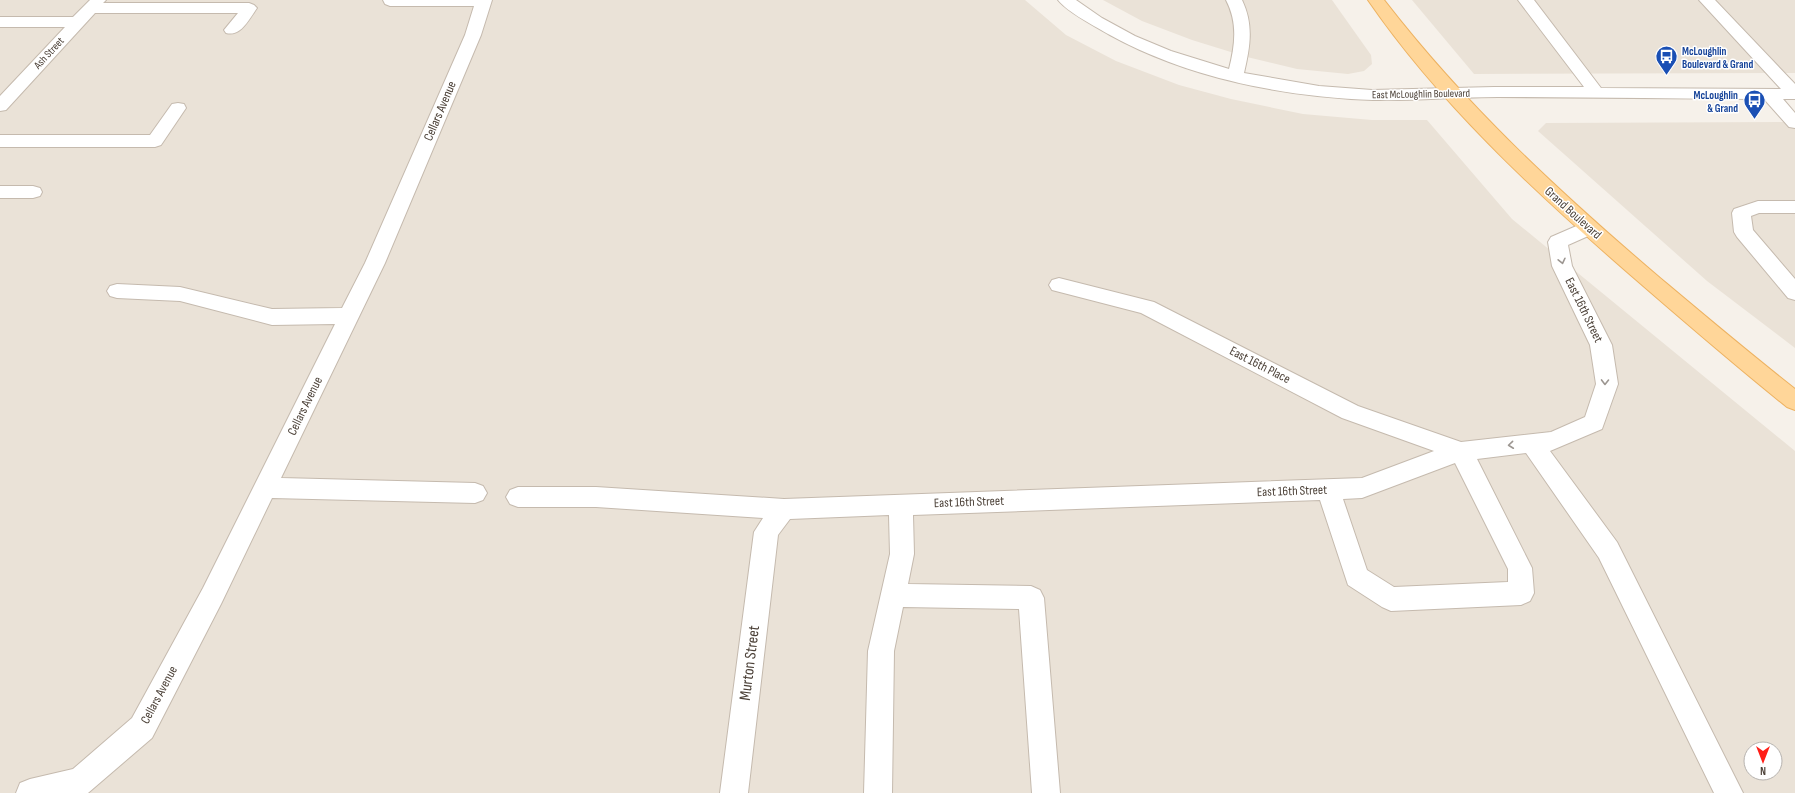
<svg xmlns="http://www.w3.org/2000/svg" width="1795" height="793" viewBox="0 0 1795 793" font-family="'Sofia Sans Condensed',sans-serif">
  <style>
    .residential { fill: #eae2d7; fill-rule: evenodd }
    .lines { fill: none; stroke-linecap: round; stroke-linejoin: round }
    .minor-casing { stroke: #c5baae; stroke-width: 2 }
    .major-casing { stroke: #edb261; stroke-width: 2 }
    .minor { fill: #fff; fill-rule: evenodd }
    .major { fill: #ffd699; fill-rule: evenodd }
    .oneway { stroke: #9c9691 }
    .labels { text-anchor: middle; dominant-baseline: central; stroke-width: 3; stroke-linejoin: round; paint-order: stroke }
    .far-transit-label { font-size: 11px; font-weight: bold; fill: #164399; stroke: #fff; text-anchor: start }
    .far-street-label { font-size: 11px; fill: #4b4037; stroke: #fff }
    .street-label { font-size: 13px; fill: #4b4037; stroke: #fff }
    .near-street-label { font-size: 16px; fill: #4b4037; stroke: #fff }
  </style>
  <rect width="100%" height="100%" fill="#f6f1ea"/>
  <g class="residential">
    <path d="M 0,0 L 1025,0 L 1066,35 L 1116,61 L 1179,85 L 1231,99 L 1303,114 L 1372,120 L 1427,120 L 1512,219 L 1795,451 L 1795,793 L 0,793 ZM 1751,749 L 1775,749 L 1775,773 L 1751,773 Z"/>
    <path d="M 1103,0 L 1332,0 L 1371,55 L 1372,64 L 1364,71 L 1348,74 L 1297,69 L 1247,57 L 1192,40 L 1142,21 Z"/>
    <path d="M 1412,0 L 1795,0 L 1795,73 L 1474,74 Z"/>
    <path d="M 1795,122 L 1795,348 L 1707,281 L 1538,131 L 1546,123 Z"/>
  </g>
  <g class="lines">
    <defs>
      <g id="minor">
        <path d="M 90,0 L 106,0 L 103,3 L 249,3 L 254,5 L 257,8 C 249,19 241,37 226,33 L 224,30 L 238,13 L 95,13 L 6,110 L 0,111 L 0,96 L 65,27 L 0,27 L 0,17 L 73,17 Z"/>
        <path d="M 383,0 L 492,0 L 481,35 L 385,263 L 281,478 L 475,483 L 483,486 L 487,493 L 483,500 L 475,503 L 272,498 L 221,604 L 152,738 L 88,793 L 16,793 L 20,783 L 30,779 L 73,769 L 132,718 L 203,588 L 335,324 L 272,325 L 180,301 L 117,298 L 110,296 L 107,291 L 110,286 L 117,284 L 180,287 L 272,309 L 342,308 L 365,263 L 465,35 L 474,6 L 390,6 L 385,4 Z"/>
        <path d="M 1058,0 L 1076,0 L 1102,18 L 1135,36 L 1171,51 L 1229,69 C 1235,45 1238,23 1226,0 L 1242,0 C 1254,25 1250,47 1244,73 L 1319,86 L 1372,90 L 1494,87 L 1584,87 L 1518,0 L 1534,0 L 1601,88 L 1781,89 L 1699,0 L 1715,0 L 1795,84 L 1795,99 L 1783,99 L 1795,113 L 1795,128 L 1789,127 L 1764,99 C 1675,99 1587,97 1498,97 C 1456,97 1415,101 1373,100 C 1284,97 1188,78 1110,35 C 1096,27 1067,12 1058,0 Z"/>
        <path d="M 178,103 L 184,104 L 186,108 L 161,145 L 155,147 L 0,147 L 0,135 L 150,135 L 172,104 Z"/>
        <path d="M 0,186 L 33,186 L 40,188 L 42,192 L 40,196 L 33,198 L 0,198 Z"/>
        <path d="M 1758,201 L 1795,201 L 1795,213 L 1759,213 L 1751,216 L 1753,230 L 1795,279 L 1795,300 L 1788,298 L 1737,237 L 1734,232 L 1732,213 L 1734,209 Z"/>
        <path d="M 1588,221 L 1595,223 L 1598,228 L 1595,233 L 1568,245 L 1572,266 L 1612,345 L 1618,384 L 1602,429 L 1550,451 L 1617,542 L 1743,793 L 1714,793 L 1599,558 L 1526,453 L 1477,459 L 1532,568 L 1534,593 L 1530,601 L 1521,605 L 1391,611 L 1382,607 L 1348,585 L 1320,500 L 913,515 L 914,554 L 908,584 L 1031,586 L 1040,590 L 1044,598 L 1060,793 L 1032,793 L 1019,609 L 903,607 L 894,651 L 892,793 L 864,793 L 868,651 L 890,554 L 889,515 L 790,519 L 778,535 L 748,793 L 720,793 L 754,532 L 763,518 L 596,507 L 518,507 L 510,504 L 506,497 L 510,490 L 518,487 L 596,487 L 784,499 L 1362,478 L 1434,451 L 1342,418 L 1141,313 L 1052,290 L 1049,285 L 1052,280 L 1059,278 L 1154,302 L 1358,406 L 1461,442 L 1551,432 L 1585,417 L 1596,384 L 1590,345 L 1552,266 L 1548,242 L 1551,237 ZM 1455,463 L 1508,569 L 1508,582 L 1394,587 L 1367,570 L 1343,499 L 1362,498 Z"/>
      </g>
      <path id="major" d="M 1368,0 L 1384,0 C 1466,106 1558,191 1660,278 C 1704,315 1749,353 1795,389 L 1795,410 L 1787,407 C 1732,363 1679,317 1626,271 C 1532,189 1439,103 1368,0 Z"/>
    </defs>
    <use href="#minor" class="minor-casing"/>
    <use href="#major" class="major-casing"/>
    <use href="#minor" class="minor"/>
    <use href="#major" class="major"/>
  </g>
  <defs><path id="oneway-chevron" d="M-2-3.5L2.5 0L-2 3.5" fill="none" stroke-width="1.6" stroke-linecap="round" stroke-linejoin="round"/></defs>
  <g class="oneway">
    <use href="#oneway-chevron" transform="translate(1562 261) rotate(77)"/>
    <use href="#oneway-chevron" transform="translate(1605 382) rotate(91)"/>
    <use href="#oneway-chevron" transform="translate(1511 445) rotate(174)"/>
  </g>
  <defs>
    <symbol id="bus-pin" viewBox="-11 -11 22 30"><path d="M0 17L-7.5 6A9.5 9.5 0 1 1 7.5 6Z" fill="#1a4fb4" stroke="#fff"/><path d="M-5-6H5V4H4V6H2V4H-2V6H-4V4H-5ZM-3.5-4V0h7V-4ZM-3.5 1.2v1.5H-2V1.2ZM2 1.2v1.5H3.5V1.2Z" fill="#fff"/></symbol>
  </defs>
  <g fill-rule="evenodd">
    <use href="#bus-pin" x="1654" y="44" width="25" height="34"/>
    <use href="#bus-pin" x="1742" y="88" width="25" height="34"/>
  </g>
  <g class="labels">
    <g class="far-transit-label">
      <text x="1682" y="51">McLoughlin<tspan x="1682" dy="13">Boulevard &amp; Grand</tspan></text>
      <text x="1738" y="95" text-anchor="end">McLoughlin<tspan x="1738" dy="13">&amp; Grand</tspan></text>
    </g>
    <g class="far-street-label">
      <text transform="translate(49 53) rotate(-47)">Ash Street</text>
      <text transform="translate(1421 94) rotate(-1)">East McLoughlin Boulevard</text>
    </g>
    <g class="street-label">
      <text transform="translate(440 111) rotate(-67)">Cellars Avenue</text>
      <text transform="translate(1573 213) rotate(42)">Grand Boulevard</text>
      <text transform="translate(1584 310) rotate(64)">East 16th Street</text>
      <text transform="translate(1260 365) rotate(27)">East 16th Place</text>
      <text transform="translate(305 406) rotate(-64)">Cellars Avenue</text>
      <text transform="translate(1292 491) rotate(-2)">East 16th Street</text>
      <text transform="translate(969 502) rotate(-2)">East 16th Street</text>
      <text transform="translate(159 695) rotate(-62)">Cellars Avenue</text>
    </g>
    <g class="near-street-label">
      <text transform="translate(750 663) rotate(-83)">Murton Street</text>
    </g>
  </g>
  <g transform="translate(1763 761) rotate(180)"><circle r="19" fill="#ffffff" stroke="#b7b3af"/>
  <path d="M0-3L7 15L0 10L-7 15Z" fill="#ff1e17"/>
  <text y="-6" font-size="11" font-weight="bold" text-anchor="middle" fill="#4b4037">N</text>
  </g>
</svg>
